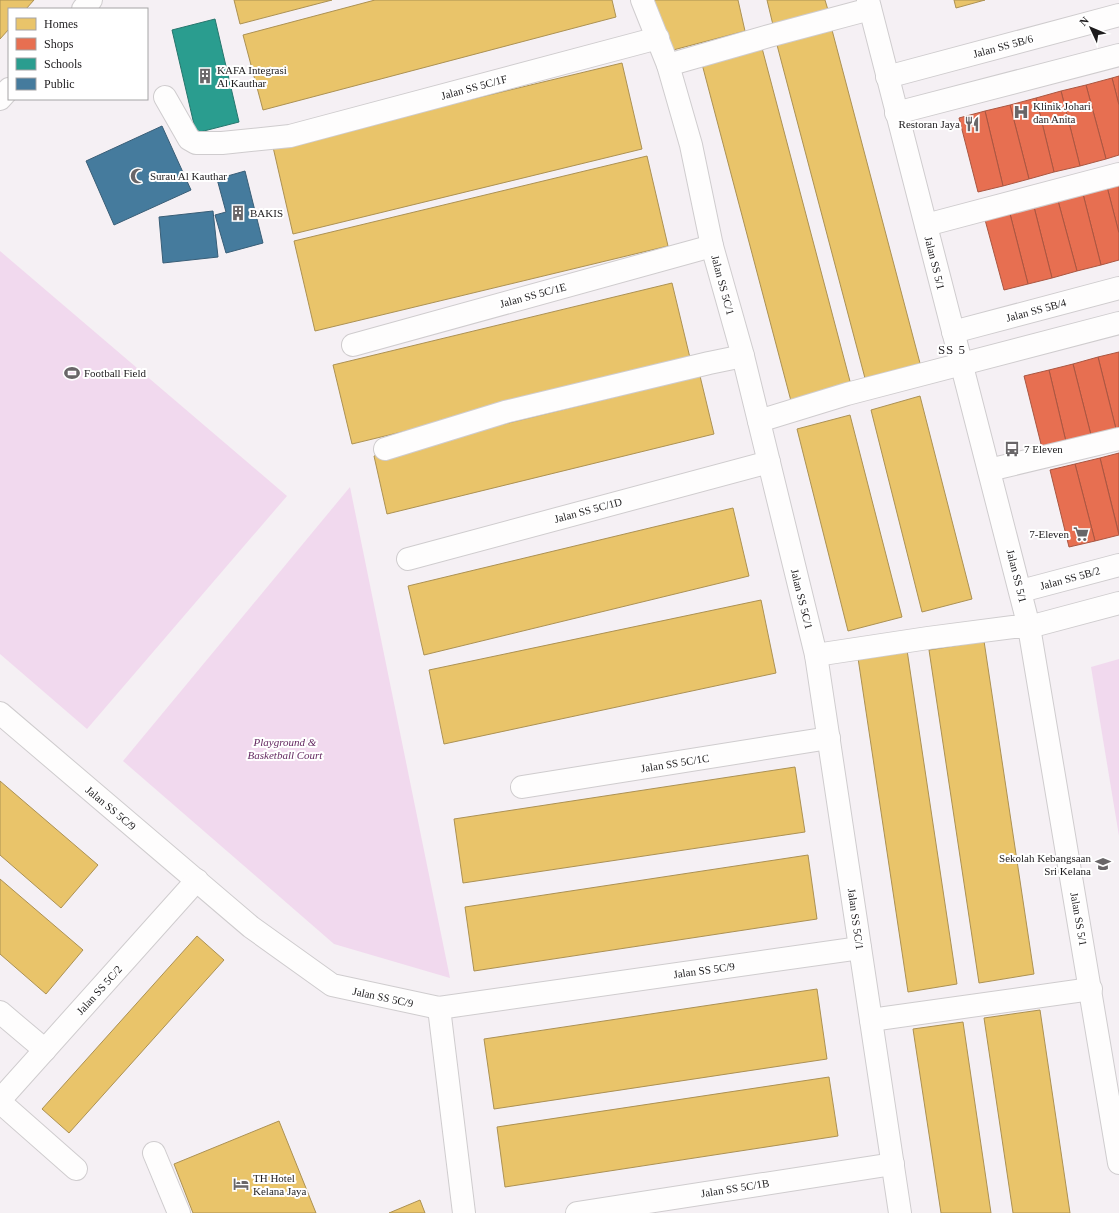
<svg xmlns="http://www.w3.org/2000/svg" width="1119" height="1213" viewBox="0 0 1119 1213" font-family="Georgia,serif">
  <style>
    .green { fill: #f1d9ee }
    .homes { fill: #e9c46a; stroke: #ac9153 }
    .shops { fill: #e76f51; stroke: #aa5641 }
    .schools { fill: #2a9d8f; stroke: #26766d }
    .public { fill: #457b9d; stroke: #395e77 }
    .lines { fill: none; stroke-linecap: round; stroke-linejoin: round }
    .minor-casing { stroke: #cfccce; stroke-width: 24 }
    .minor { stroke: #fefdfd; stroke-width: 22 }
    .labels { text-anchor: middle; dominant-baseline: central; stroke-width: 4; stroke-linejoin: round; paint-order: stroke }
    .street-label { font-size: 11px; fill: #1d1b1d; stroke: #fff }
    .poi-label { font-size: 11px; fill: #1d1b1d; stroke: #fff; text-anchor: start }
    .park-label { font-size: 11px; font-style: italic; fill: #642961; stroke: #fff }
    .quarter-label { font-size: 13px; letter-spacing: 1px; fill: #2d282c; stroke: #fff }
  </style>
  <rect width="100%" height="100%" fill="#f5f0f4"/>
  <g class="green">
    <path d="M 0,251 L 287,496 L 87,729 L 0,654 Z"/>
    <path d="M 350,487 L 450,978 L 334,944 L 123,761 Z"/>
    <path d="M 1119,659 L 1119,836 L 1091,667 Z"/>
  </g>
  <g class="homes">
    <path d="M 0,0 L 34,0 L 26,9 L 9,9 L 9,29 L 0,39 Z"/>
    <path d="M 234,0 L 332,0 L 240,24 Z"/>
    <path d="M 375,0 L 612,0 L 616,17 L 263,110 L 243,35 Z"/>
    <path d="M 644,0 L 738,0 L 745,31 L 658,54 Z"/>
    <path d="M 767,0 L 825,0 L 828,10 L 773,25 Z"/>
    <path d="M 954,0 L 985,0 L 956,8 Z"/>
    <path d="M 832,30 L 921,367 L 866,382 L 777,45 Z"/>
    <path d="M 762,48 L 851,385 L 791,401 L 702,64 Z"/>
    <path d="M 622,63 L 642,149 L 293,234 L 273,147 Z"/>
    <path d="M 647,156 L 668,246 L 315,331 L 294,241 Z"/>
    <path d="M 672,283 L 691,362 L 352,444 L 333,365 Z"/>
    <path d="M 700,376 L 714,434 L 387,514 L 374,456 Z"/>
    <path d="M 920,396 L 972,599 L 922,612 L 871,410 Z"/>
    <path d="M 850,415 L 902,617 L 848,631 L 797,429 Z"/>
    <path d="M 733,508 L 749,576 L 424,655 L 408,586 Z"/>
    <path d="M 761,600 L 776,673 L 444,744 L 429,670 Z"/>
    <path d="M 984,641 L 1034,974 L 979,983 L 929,650 Z"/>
    <path d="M 907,650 L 957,984 L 908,992 L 858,658 Z"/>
    <path d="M 795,767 L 805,832 L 463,883 L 454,819 Z"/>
    <path d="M 0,781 L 98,865 L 61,908 L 0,855 Z"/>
    <path d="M 808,855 L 817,919 L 474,971 L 465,907 Z"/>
    <path d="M 0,879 L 83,950 L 46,994 L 0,954 Z"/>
    <path d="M 197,936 L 224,960 L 69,1133 L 42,1109 Z"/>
    <path d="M 817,989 L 827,1059 L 494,1109 L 484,1039 Z"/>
    <path d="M 1040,1010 L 1070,1213 L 1013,1213 L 984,1018 Z"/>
    <path d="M 963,1022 L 991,1213 L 941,1213 L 913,1029 Z"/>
    <path d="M 829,1077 L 838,1136 L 505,1187 L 497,1127 Z"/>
    <path d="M 279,1121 L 316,1213 L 193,1213 L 174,1164 Z"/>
    <path d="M 420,1200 L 425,1213 L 389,1213 Z"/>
  </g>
  <g class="shops">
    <path d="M 1119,76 L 1119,105 L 1112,78 Z"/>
    <path d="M 1112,78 L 1119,105 L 1119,155 L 1106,159 L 1086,85 Z"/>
    <path d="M 1086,85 L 1106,159 L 1080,166 L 1061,91 Z"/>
    <path d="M 1061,91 L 1080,166 L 1054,172 L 1036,98 Z"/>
    <path d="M 1036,98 L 1054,172 L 1029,179 L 1010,105 Z"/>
    <path d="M 1010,105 L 1029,179 L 1003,186 L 985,111 Z"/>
    <path d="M 985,111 L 1003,186 L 978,192 L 959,118 Z"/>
    <path d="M 1119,180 L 1119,233 L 1106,183 Z"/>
    <path d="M 1106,183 L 1119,233 L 1119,260 L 1101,265 L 1082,190 Z"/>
    <path d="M 1082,190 L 1101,265 L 1077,271 L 1057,197 Z"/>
    <path d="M 1057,197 L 1077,271 L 1052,278 L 1033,203 Z"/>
    <path d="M 1033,203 L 1052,278 L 1028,284 L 1009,210 Z"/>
    <path d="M 1009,210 L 1028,284 L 1004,290 L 984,216 Z"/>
    <path d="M 1119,352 L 1119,432 L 1117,433 L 1098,357 Z"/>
    <path d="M 1098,357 L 1117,433 L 1092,439 L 1073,364 Z"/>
    <path d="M 1073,364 L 1092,439 L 1067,446 L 1049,370 Z"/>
    <path d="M 1049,370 L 1067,446 L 1043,452 L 1024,376 Z"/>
    <path d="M 1119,453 L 1119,534 L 1100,458 Z"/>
    <path d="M 1100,458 L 1119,535 L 1095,541 L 1075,464 Z"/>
    <path d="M 1075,464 L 1095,541 L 1069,547 L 1050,470 Z"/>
  </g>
  <path class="schools" d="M 215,19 L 239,122 L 196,133 L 172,30 Z"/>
  <g class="public">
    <path d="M 162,126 L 191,190 L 114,225 L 86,161 Z"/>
    <path d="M 245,171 L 263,243 L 226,253 L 215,215 L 226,212 L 217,179 Z"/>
    <path d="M 213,211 L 218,257 L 163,263 L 159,217 Z"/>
  </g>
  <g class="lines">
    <defs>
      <g id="minor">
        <path d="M 642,0 L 668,65 L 691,145 L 712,246 L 743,356 L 816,655 L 900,1213"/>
        <path d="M 868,0 L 1029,627 L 1119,1163"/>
        <path d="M 83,9 L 91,0"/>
        <path d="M 668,65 L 769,36 L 870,9"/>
        <path d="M 887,77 L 1119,15"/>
        <path d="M 165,97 L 189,139 L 196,143 L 222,143 L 290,136 L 658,38"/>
        <path d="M 0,99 L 9,89"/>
        <path d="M 896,113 L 1119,55"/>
        <path d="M 926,225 L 1119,174"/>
        <path d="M 953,332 L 1119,288"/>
        <path d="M 353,345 L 712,246"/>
        <path d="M 759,421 L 847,394 L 1119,323"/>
        <path d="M 385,449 L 505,412 L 709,363 L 743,356"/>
        <path d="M 989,470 L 1119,439"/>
        <path d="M 408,559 L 769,462"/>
        <path d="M 1021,591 L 1119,565"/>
        <path d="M 816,655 L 928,638 L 1013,627 L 1029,627 L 1119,603"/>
        <path d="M 0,713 L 251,927 L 332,985 L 439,1008 L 860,948"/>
        <path d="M 522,787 L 829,738"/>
        <path d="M 439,1008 L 464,1213"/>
        <path d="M 0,1012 L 45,1050"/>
        <path d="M 871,1020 L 1091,989"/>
        <path d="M 0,1100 L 197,880"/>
        <path d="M 0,1102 L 76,1169"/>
        <path d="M 154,1153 L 179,1213"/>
        <path d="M 577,1213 L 893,1164"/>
      </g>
    </defs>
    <use href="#minor" class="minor-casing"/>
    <use href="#minor" class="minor"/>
  </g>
  <defs>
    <symbol id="building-bare" viewBox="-9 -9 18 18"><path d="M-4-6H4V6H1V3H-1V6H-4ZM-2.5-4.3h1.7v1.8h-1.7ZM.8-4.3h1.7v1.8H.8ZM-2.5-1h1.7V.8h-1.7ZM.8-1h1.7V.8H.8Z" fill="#696668" stroke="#fff" stroke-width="2.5" paint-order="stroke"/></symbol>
    <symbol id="hospital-bare" viewBox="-9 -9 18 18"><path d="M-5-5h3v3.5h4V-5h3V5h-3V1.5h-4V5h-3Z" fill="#696668" stroke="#fff" stroke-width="2.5" paint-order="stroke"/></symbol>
    <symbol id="restaurant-bare" viewBox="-9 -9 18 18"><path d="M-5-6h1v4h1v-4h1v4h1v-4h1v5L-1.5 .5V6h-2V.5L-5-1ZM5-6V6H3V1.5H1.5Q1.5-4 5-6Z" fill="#696668" stroke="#fff" stroke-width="2.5" paint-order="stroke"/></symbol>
    <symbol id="mosque-bare" viewBox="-9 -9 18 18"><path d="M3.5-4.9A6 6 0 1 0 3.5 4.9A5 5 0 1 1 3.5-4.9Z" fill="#696668" stroke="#fff" stroke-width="2.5" paint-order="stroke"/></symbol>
    <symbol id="stadium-bare" viewBox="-9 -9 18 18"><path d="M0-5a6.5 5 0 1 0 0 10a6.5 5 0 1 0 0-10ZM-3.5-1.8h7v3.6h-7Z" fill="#696668" stroke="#fff" stroke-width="2.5" paint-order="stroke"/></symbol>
    <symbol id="bus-bare" viewBox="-9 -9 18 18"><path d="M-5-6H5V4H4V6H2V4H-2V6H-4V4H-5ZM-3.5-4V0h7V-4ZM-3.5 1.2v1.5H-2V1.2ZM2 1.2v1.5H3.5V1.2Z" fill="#696668" stroke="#fff" stroke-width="2.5" paint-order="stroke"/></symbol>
    <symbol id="supermarket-bare" viewBox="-9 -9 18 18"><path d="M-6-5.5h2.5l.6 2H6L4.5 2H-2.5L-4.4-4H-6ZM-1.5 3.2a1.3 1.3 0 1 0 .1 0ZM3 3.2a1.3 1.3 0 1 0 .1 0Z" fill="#696668" stroke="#fff" stroke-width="2.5" paint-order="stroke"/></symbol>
    <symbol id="school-bare" viewBox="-9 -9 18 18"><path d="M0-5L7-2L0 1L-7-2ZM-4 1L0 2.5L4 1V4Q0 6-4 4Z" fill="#696668" stroke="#fff" stroke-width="2.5" paint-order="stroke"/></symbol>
    <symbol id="hotel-bare" viewBox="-9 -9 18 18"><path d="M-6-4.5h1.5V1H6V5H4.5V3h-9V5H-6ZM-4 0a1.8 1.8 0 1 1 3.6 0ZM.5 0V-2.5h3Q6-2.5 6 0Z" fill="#696668" stroke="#fff" stroke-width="2.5" paint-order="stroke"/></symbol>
  </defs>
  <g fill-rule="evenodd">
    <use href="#building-bare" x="194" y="65" width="22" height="22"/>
    <use href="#hospital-bare" x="1010" y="101" width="22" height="22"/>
    <use href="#restaurant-bare" x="961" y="113" width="22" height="22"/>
    <use href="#mosque-bare" x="127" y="165" width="22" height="22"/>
    <use href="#building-bare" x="227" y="202" width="22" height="22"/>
    <use href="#stadium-bare" x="61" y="362" width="22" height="22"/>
    <use href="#bus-bare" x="1001" y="438" width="22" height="22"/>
    <use href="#supermarket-bare" x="1070" y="523" width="22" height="22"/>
    <use href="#school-bare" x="1092" y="853" width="22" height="22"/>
    <use href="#hotel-bare" x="230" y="1173" width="22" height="22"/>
  </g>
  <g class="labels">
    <g class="street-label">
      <text transform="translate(1003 46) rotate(-15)">Jalan SS 5B/6</text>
      <text transform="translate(474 87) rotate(-15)">Jalan SS 5C/1F</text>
      <text transform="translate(935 263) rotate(76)">Jalan SS 5/1</text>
      <text transform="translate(723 285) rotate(75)">Jalan SS 5C/1</text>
      <text transform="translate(533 295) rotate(-15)">Jalan SS 5C/1E</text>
      <text transform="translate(1036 310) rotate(-15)">Jalan SS 5B/4</text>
      <text transform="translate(588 510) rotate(-15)">Jalan SS 5C/1D</text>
      <text transform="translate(1017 576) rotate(76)">Jalan SS 5/1</text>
      <text transform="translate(1070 578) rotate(-15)">Jalan SS 5B/2</text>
      <text transform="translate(802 599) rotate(76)">Jalan SS 5C/1</text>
      <text transform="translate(675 763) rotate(-9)">Jalan SS 5C/1C</text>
      <text transform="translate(111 808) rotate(40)">Jalan SS 5C/9</text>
      <text transform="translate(856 919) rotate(82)">Jalan SS 5C/1</text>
      <text transform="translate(1079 919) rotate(80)">Jalan SS 5/1</text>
      <text transform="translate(704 970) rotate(-8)">Jalan SS 5C/9</text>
      <text transform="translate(99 990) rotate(-48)">Jalan SS 5C/2</text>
      <text transform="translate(383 997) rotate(12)">Jalan SS 5C/9</text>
      <text transform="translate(735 1188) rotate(-9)">Jalan SS 5C/1B</text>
    </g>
    <g class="poi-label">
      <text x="217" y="70">KAFA Integrasi<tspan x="217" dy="13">Al Kauthar</tspan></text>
      <text x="1033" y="106">Klinik Johari<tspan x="1033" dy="13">dan Anita</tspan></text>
      <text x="960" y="124" text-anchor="end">Restoran Jaya</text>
      <text x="150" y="176">Surau Al Kauthar</text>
      <text x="250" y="213">BAKIS</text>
      <text x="84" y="373">Football Field</text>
      <text x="1024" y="449">7 Eleven</text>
      <text x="1069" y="534" text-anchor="end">7-Eleven</text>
      <text x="1091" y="858" text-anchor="end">Sekolah Kebangsaan<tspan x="1091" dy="13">Sri Kelana</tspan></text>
      <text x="253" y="1178">TH Hotel<tspan x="253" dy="13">Kelana Jaya</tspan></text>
    </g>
    <g class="park-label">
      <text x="285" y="742">Playground &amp;<tspan x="285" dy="13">Basketball Court</tspan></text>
    </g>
    <g class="quarter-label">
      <text x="952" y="349">SS 5</text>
    </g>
  </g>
  <rect x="8" y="8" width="140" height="92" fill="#ffffff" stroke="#a5a4a5"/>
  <rect x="16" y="18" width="20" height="12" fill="#e9c46a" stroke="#a5a4a5"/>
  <text x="44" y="28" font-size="12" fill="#1d1b1d">Homes</text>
  <rect x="16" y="38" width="20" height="12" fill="#e76f51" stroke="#a5a4a5"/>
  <text x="44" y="48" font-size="12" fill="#1d1b1d">Shops</text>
  <rect x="16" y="58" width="20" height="12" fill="#2a9d8f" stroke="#a5a4a5"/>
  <text x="44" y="68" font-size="12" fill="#1d1b1d">Schools</text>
  <rect x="16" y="78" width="20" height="12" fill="#457b9d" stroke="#a5a4a5"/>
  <text x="44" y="88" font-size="12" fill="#1d1b1d">Public</text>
  <g transform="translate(1091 28) rotate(314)" stroke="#ffffff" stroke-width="3" paint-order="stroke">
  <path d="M0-3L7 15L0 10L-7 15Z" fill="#1d1b1d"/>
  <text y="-6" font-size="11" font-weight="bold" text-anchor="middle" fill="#1d1b1d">N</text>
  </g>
</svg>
